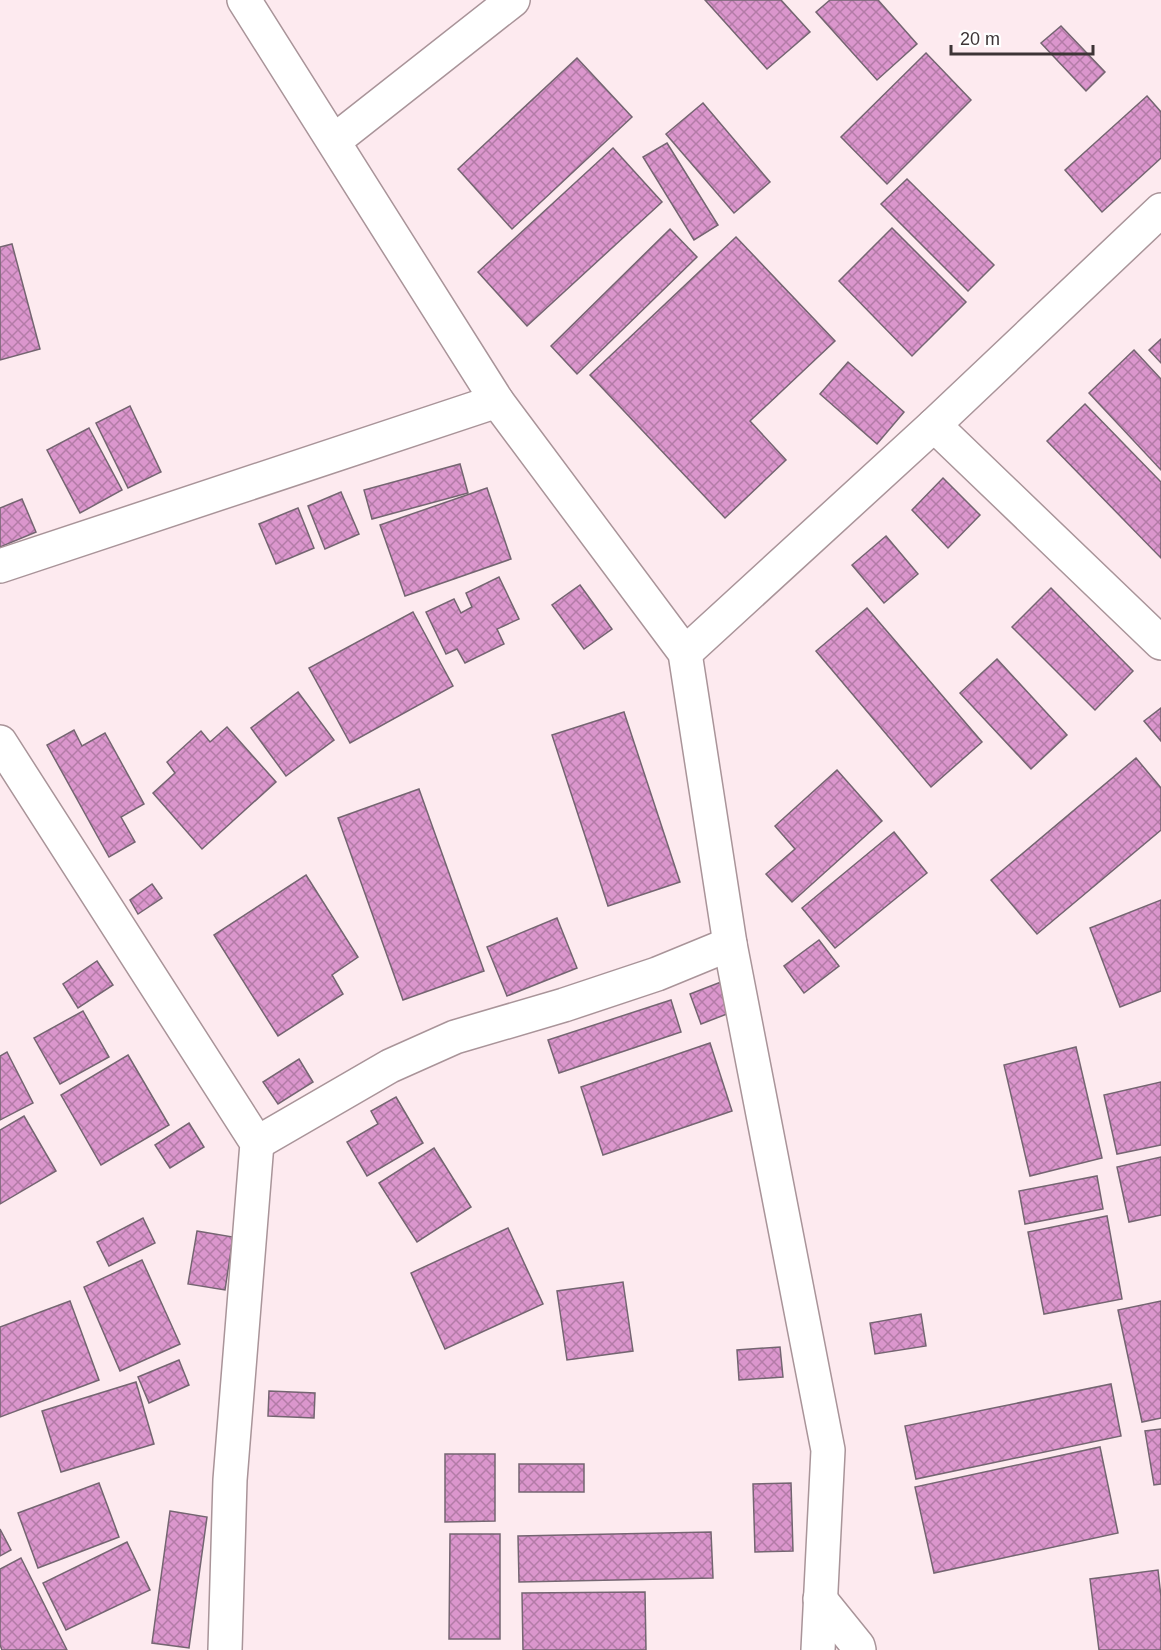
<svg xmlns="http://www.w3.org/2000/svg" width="1161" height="1650" viewBox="0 0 1161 1650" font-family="Helvetica,sans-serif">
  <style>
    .building { fill: url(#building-cross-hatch); stroke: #746571; stroke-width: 1.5 }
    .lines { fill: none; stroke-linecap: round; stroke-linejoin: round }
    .minor-casing { stroke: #a99499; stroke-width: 36 }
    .minor { stroke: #fff; stroke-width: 33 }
  </style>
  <defs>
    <pattern id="building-cross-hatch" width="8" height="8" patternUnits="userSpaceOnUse" patternTransform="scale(1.5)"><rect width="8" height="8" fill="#db96cd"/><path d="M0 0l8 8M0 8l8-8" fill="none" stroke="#b37ba7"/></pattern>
  </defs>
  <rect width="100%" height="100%" fill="#fdeaef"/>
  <g class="building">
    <path d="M 705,0 L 781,0 L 810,32 L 767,69 Z"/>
    <path d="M 830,0 L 878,0 L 917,44 L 877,80 L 816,12 Z"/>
    <path d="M 1061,26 L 1105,72 L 1086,91 L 1041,43 Z"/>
    <path d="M 926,53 L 971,100 L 887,184 L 841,137 Z"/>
    <path d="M 577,58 L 632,117 L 512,229 L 458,169 Z"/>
    <path d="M 1147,96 L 1161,112 L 1161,158 L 1102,212 L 1065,170 Z"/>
    <path d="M 703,103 L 770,182 L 734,213 L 666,134 Z"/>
    <path d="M 667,143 L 718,225 L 694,240 L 643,157 Z"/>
    <path d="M 613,148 L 662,202 L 527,326 L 478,272 Z"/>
    <path d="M 907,179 L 994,265 L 968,291 L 881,204 Z"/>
    <path d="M 892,228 L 966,302 L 912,356 L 839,281 Z"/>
    <path d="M 670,229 L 697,257 L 577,374 L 551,346 Z"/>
    <path d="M 736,237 L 835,341 L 750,421 L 786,460 L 725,518 L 590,375 Z"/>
    <path d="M 12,244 L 40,349 L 0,360 L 0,247 Z"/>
    <path d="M 1161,339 L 1161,363 L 1149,350 Z"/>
    <path d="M 1134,350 L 1161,379 L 1161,470 L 1089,393 Z"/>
    <path d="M 848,362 L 904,412 L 877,444 L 820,394 Z"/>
    <path d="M 1085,404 L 1161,482 L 1161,558 L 1047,441 Z"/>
    <path d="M 130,406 L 161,472 L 128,488 L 96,423 Z"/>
    <path d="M 89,428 L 122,490 L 80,513 L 47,450 Z"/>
    <path d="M 460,464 L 468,493 L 372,519 L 364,490 Z"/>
    <path d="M 943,478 L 980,515 L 948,548 L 912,510 Z"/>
    <path d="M 487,488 L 511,559 L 405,596 L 380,525 Z"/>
    <path d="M 341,492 L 359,534 L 325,549 L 308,506 Z"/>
    <path d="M 22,499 L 36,532 L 0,547 L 0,508 Z"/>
    <path d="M 298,508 L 314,548 L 276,564 L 259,524 Z"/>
    <path d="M 886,536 L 918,574 L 884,603 L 852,565 Z"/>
    <path d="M 499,577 L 519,619 L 497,629 L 504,644 L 465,663 L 457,649 L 446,654 L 426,612 L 454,599 L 461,613 L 472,607 L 466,593 Z"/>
    <path d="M 580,585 L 612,629 L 584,649 L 552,605 Z"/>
    <path d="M 1051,588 L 1133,671 L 1095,710 L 1012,627 Z"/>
    <path d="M 867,608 L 982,742 L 931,787 L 816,651 Z"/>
    <path d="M 413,612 L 453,686 L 350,743 L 309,668 Z"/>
    <path d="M 997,659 L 1067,735 L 1031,769 L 960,693 Z"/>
    <path d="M 298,692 L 334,740 L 286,776 L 251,728 Z"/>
    <path d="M 1161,708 L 1161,741 L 1144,721 Z"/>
    <path d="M 624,712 L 680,882 L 608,906 L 552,735 Z"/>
    <path d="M 227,727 L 276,782 L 202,849 L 153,793 L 175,773 L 167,762 L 201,731 L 210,742 Z"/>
    <path d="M 74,730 L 82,746 L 105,733 L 144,804 L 121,817 L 135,842 L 109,857 L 47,745 Z"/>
    <path d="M 1136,758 L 1161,788 L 1161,830 L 1037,934 L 991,880 Z"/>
    <path d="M 837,770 L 882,821 L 792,902 L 766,874 L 795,849 L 775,826 Z"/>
    <path d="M 419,789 L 484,971 L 403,1000 L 338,818 Z"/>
    <path d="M 894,832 L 927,873 L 835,948 L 802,908 Z"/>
    <path d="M 306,875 L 358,957 L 332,975 L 343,994 L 278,1036 L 214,935 Z"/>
    <path d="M 152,884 L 162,898 L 138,914 L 130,900 Z"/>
    <path d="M 1161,900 L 1161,991 L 1120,1007 L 1090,928 Z"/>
    <path d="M 557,918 L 577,968 L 507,996 L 487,947 Z"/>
    <path d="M 819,940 L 839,966 L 804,993 L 784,966 Z"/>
    <path d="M 97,961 L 113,985 L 78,1008 L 63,984 Z"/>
    <path d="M 721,982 L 732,1012 L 701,1024 L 690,994 Z"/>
    <path d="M 671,1000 L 681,1032 L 559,1073 L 548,1040 Z"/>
    <path d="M 83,1011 L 109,1057 L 60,1084 L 34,1038 Z"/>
    <path d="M 710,1043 L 732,1111 L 603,1155 L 581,1087 Z"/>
    <path d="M 1076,1047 L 1102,1158 L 1030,1176 L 1004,1065 Z"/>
    <path d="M 7,1052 L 33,1103 L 0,1120 L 0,1056 Z"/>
    <path d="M 128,1055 L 169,1125 L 101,1165 L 61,1095 Z"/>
    <path d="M 299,1059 L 313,1082 L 278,1104 L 263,1082 Z"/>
    <path d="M 1161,1082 L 1161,1145 L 1117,1154 L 1104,1095 Z"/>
    <path d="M 396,1097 L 423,1143 L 367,1176 L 347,1142 L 378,1124 L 371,1111 Z"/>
    <path d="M 24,1116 L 56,1171 L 0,1204 L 0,1130 Z"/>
    <path d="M 189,1123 L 204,1147 L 170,1168 L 155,1145 Z"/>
    <path d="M 434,1148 L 471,1207 L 417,1242 L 379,1183 Z"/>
    <path d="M 1161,1157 L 1161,1215 L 1129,1222 L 1117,1167 Z"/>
    <path d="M 1097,1176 L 1103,1209 L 1025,1224 L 1019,1191 Z"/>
    <path d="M 1107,1216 L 1122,1299 L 1044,1314 L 1028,1232 Z"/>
    <path d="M 143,1218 L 155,1243 L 109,1266 L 97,1242 Z"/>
    <path d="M 508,1228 L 543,1304 L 445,1349 L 411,1273 Z"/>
    <path d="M 197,1231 L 233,1237 L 225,1290 L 188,1284 Z"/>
    <path d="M 142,1260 L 180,1344 L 120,1371 L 84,1287 Z"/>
    <path d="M 623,1282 L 633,1351 L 567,1360 L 557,1291 Z"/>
    <path d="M 70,1301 L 99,1380 L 0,1417 L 0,1327 Z"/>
    <path d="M 1161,1301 L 1161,1418 L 1142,1422 L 1118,1310 Z"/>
    <path d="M 921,1314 L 926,1346 L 875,1354 L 870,1323 Z"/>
    <path d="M 780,1347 L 783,1377 L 739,1380 L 737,1350 Z"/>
    <path d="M 179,1360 L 189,1385 L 149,1403 L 138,1377 Z"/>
    <path d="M 136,1382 L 154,1444 L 61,1472 L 42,1411 Z"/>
    <path d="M 1111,1384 L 1121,1436 L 916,1479 L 905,1426 Z"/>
    <path d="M 269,1391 L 315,1393 L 314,1418 L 268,1416 Z"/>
    <path d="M 1161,1429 L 1161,1484 L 1154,1485 L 1145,1431 Z"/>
    <path d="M 1100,1447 L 1118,1533 L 934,1573 L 915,1487 Z"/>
    <path d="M 445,1454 L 495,1454 L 495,1521 L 445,1522 Z"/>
    <rect x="519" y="1464" width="65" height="28"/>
    <path d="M 99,1483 L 119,1537 L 38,1568 L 18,1513 Z"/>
    <path d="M 791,1483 L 793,1551 L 755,1552 L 753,1484 Z"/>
    <path d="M 170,1511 L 207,1517 L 189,1648 L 152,1643 Z"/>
    <path d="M 0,1529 L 11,1550 L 0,1556 Z"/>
    <path d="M 711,1532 L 713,1578 L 519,1582 L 518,1536 Z"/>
    <path d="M 450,1534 L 500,1534 L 500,1639 L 449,1639 Z"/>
    <path d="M 127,1542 L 150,1590 L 66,1630 L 43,1583 Z"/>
    <path d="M 21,1558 L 67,1650 L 2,1650 L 0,1645 L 0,1569 Z"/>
    <path d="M 1158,1570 L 1161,1597 L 1161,1650 L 1099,1650 L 1090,1579 Z"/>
    <path d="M 645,1592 L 646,1650 L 523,1650 L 522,1593 Z"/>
  </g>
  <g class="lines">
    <defs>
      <g id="minor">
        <path d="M 244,0 L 497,401 L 685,653 L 730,944 L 828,1450 L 818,1650"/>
        <path d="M 334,141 L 513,0"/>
        <path d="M 934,425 L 1161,643"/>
        <path d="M 0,566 L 497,401"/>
        <path d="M 685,653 L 934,425 L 1161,210"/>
        <path d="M 0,742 L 257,1143 L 230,1480 L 225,1650"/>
        <path d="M 257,1143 L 390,1066 L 455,1037 L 564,1005 L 657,974 L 730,944"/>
        <path d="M 820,1599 L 858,1646 L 859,1650"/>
      </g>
    </defs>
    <use href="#minor" class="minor-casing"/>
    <use href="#minor" class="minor"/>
  </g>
  <path d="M951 45v9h142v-9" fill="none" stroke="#3d3436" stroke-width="3"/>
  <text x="960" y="45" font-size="18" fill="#3d3436" stroke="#ffffff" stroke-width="4.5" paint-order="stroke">20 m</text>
</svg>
